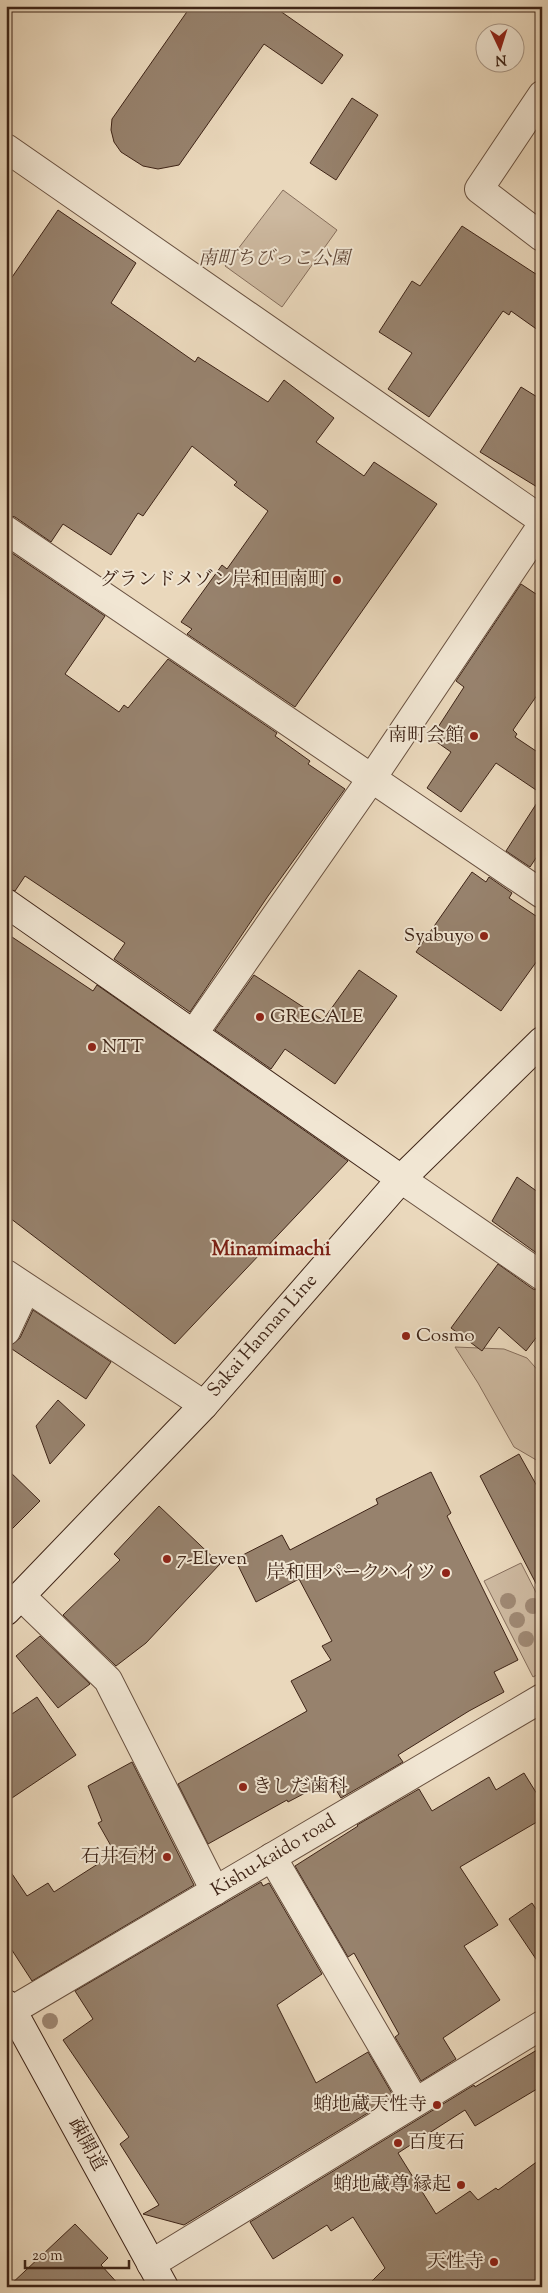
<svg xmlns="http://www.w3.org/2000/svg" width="548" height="2293" viewBox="0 0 548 2293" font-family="'Sorts Mill Goudy','Noto Serif JP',serif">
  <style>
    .green { fill: #cdb9a0; stroke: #866e5c }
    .building { fill: #97826d; stroke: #3e2417 }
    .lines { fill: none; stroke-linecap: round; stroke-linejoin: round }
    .street-casing { stroke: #695140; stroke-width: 30 }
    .secondary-casing { stroke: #3e2417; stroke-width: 30 }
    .street { stroke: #f1e6d3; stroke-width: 28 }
    .secondary { stroke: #f1e6d3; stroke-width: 28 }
    .tree { fill: #9f8974 }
    .poi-dot { fill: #8f2418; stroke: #f1e6d3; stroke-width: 2 }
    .labels { text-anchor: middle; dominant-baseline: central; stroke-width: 4; stroke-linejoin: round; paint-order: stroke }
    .park-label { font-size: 19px; font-style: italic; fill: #624939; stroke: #f1e6d3 }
    .poi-label { font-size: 19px; fill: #3e2417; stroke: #f1e6d3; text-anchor: end }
    .street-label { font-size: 19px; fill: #3e2417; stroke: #f1e6d3 }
    .neighbourhood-label { font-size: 20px; font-weight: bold; fill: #7a1f14; stroke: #f1e6d3 }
  </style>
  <rect width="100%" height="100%" fill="#ead8bc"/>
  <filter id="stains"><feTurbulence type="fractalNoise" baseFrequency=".004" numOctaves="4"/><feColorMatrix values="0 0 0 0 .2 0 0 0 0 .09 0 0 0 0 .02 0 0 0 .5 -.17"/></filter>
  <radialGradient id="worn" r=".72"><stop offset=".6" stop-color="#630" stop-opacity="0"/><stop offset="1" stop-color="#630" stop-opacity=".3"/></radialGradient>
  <g class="green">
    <path d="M 283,190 L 337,230 L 282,307 L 225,266 Z"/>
    <path d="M 455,1347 L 504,1349 L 527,1358 L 542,1375 L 542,1460 L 538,1461 L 514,1447 L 478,1383 Z"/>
    <path d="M 521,1563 L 542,1604 L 542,1672 L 533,1677 L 484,1581 Z"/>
  </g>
  <g class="building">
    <path d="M 191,6 L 273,6 L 343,55 L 322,84 L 264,44 L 179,165 L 158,169 L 143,166 L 121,152 L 114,142 L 111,130 L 112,119 Z"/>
    <path d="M 352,98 L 378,115 L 336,180 L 310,163 Z"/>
    <path d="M 58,210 L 136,263 L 111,303 L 195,362 L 198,357 L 268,402 L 284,380 L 334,418 L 316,442 L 364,476 L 374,462 L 437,504 L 295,707 L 187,634 L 192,629 L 181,622 L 222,565 L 227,569 L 268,511 L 234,485 L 237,482 L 192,446 L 143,516 L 138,513 L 111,555 L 63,524 L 51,542 L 15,517 L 6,515 L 6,286 Z"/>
    <path d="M 462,226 L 542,278 L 542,333 L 511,311 L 509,315 L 503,311 L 429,417 L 388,389 L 412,353 L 379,332 L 412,281 L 420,286 Z"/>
    <path d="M 521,387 L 542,400 L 542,490 L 480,452 Z"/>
    <path d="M 6,549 L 105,616 L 65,674 L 119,712 L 124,705 L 128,708 L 168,659 L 277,733 L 275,736 L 310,761 L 308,764 L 345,789 L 268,896 L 190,1012 L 114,959 L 125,943 L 25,876 L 15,891 L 6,888 Z"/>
    <path d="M 521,584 L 542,598 L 542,688 L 513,730 L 517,734 L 515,737 L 542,755 L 542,794 L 496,763 L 461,812 L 427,788 L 451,752 L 431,738 L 464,687 L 456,681 Z"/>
    <path d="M 542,795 L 542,849 L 530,867 L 506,851 Z"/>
    <path d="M 472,872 L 486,882 L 489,877 L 512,893 L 509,898 L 542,920 L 542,954 L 501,1011 L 416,952 Z"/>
    <path d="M 6,933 L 93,991 L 97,985 L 348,1161 L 175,1344 L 6,1215 Z"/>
    <path d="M 359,970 L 397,996 L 335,1084 L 285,1049 L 271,1069 L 215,1030 L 254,975 L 323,1020 Z"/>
    <path d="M 517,1177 L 542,1195 L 542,1257 L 492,1221 Z"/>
    <path d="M 498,1264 L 533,1289 L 542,1291 L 542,1330 L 526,1351 L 499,1327 L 482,1351 L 451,1328 Z"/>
    <path d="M 33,1310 L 111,1362 L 86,1399 L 9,1347 L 20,1338 Z"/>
    <path d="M 58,1400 L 85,1425 L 50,1464 L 36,1426 Z"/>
    <path d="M 519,1454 L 542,1495 L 542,1595 L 480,1476 Z"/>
    <path d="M 6,1468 L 40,1501 L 6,1535 Z"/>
    <path d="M 431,1472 L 451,1513 L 447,1516 L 518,1660 L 494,1672 L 504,1692 L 469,1711 L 398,1755 L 403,1762 L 341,1798 L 330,1780 L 288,1802 L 287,1800 L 208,1844 L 178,1784 L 307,1711 L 291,1681 L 331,1660 L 322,1646 L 332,1641 L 299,1579 L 256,1602 L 235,1559 L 282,1535 L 290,1550 L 378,1504 L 376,1499 Z"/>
    <path d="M 159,1506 L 220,1564 L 146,1643 L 116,1666 L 63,1615 L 120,1560 L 114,1554 Z"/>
    <path d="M 40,1636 L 90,1684 L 58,1708 L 16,1656 Z"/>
    <path d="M 37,1697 L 76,1755 L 6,1802 L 6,1718 Z"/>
    <path d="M 132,1762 L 194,1885 L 32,1981 L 6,1941 L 6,1865 L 27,1896 L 48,1883 L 54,1892 L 115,1853 L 98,1823 L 102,1821 L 88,1786 Z"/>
    <path d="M 524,1773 L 542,1802 L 542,1819 L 460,1867 L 498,1925 L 464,1946 L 500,2000 L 443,2038 L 456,2059 L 421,2081 L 395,2037 L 399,2034 L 354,1953 L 348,1957 L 295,1866 L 358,1826 L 357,1825 L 419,1789 L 432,1811 L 489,1777 L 496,1790 Z"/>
    <path d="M 261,1882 L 263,1886 L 269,1883 L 322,1974 L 277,2005 L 316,2083 L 368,2052 L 394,2097 L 184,2225 L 143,2214 L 159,2205 L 120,2144 L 129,2137 L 63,2040 L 93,2019 L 75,1991 Z"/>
    <path d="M 532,1903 L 542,1918 L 542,1968 L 509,1919 Z"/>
    <path d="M 542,2047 L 542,2086 L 475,2126 L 465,2110 L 398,2153 L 436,2214 L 470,2191 L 478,2200 L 496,2188 L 498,2190 L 542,2158 L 542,2287 L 366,2287 L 385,2268 L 353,2217 L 331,2231 L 327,2225 L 273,2259 L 250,2222 L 474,2085 L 475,2087 Z"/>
    <path d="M 75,2224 L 108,2258 L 101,2265 L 121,2287 L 8,2287 Z"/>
  </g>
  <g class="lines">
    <defs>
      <g id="street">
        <path d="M 542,95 L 479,189 L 542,237"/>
        <path d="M 6,148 L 542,520"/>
        <path d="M 6,530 L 542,894"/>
        <path d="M 194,1033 L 372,778 L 542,525"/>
        <path d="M 401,1179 L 542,1276"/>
        <path d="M 6,1274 L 204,1405"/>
        <path d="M 6,1331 L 26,1288"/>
        <path d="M 21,1596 L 108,1680 L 215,1891"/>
        <path d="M 272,1857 L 415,2102"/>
        <path d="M 6,2014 L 542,1698"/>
        <path d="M 151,2264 L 542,2025"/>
      </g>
      <g id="secondary">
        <path d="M 6,903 L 401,1179"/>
        <path d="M 6,1611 L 204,1405 L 401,1179 L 542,1041"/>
        <path d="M 6,2004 L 12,2010 L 164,2287"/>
      </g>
    </defs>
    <use href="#street" class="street-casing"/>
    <use href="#secondary" class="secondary-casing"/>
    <use href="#street" class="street"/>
    <use href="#secondary" class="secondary"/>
  </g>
  <g class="tree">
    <circle cx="508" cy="1601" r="8"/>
    <circle cx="533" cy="1606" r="8"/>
    <circle cx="517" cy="1620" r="8"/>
    <circle cx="526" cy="1639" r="8"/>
    <circle cx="50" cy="2021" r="8"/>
  </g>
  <g class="poi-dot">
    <circle cx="337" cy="580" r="5"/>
    <circle cx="474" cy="736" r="5"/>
    <circle cx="484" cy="936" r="5"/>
    <circle cx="260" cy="1017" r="5"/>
    <circle cx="92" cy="1047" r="5"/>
    <circle cx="406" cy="1336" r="5"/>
    <circle cx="167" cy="1559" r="5"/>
    <circle cx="446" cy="1573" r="5"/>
    <circle cx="243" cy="1787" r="5"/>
    <circle cx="167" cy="1857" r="5"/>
    <circle cx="437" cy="2105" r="5"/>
    <circle cx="398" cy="2143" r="5"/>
    <circle cx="461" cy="2185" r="5"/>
    <circle cx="494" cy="2262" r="5"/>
  </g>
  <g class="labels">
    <g class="park-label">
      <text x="274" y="259">南町ちびっこ公園</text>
    </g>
    <g class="poi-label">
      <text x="327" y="580">グランドメゾン岸和田南町</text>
      <text x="464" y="736">南町会館</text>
      <text x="474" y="936">Syabuyo</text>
      <text x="270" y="1017" text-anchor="start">GRECALE</text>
      <text x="102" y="1047" text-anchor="start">NTT</text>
      <text x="416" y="1336" text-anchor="start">Cosmo</text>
      <text x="177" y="1559" text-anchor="start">7-Eleven</text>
      <text x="436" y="1573">岸和田パークハイツ</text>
      <text x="253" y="1787" text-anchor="start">きしだ歯科</text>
      <text x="157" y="1857">石井石材</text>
      <text x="427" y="2105">蛸地蔵天性寺</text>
      <text x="408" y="2143" text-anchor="start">百度石</text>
      <text x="451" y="2185">蛸地蔵尊 縁起</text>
      <text x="484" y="2262">天性寺</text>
    </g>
    <g class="street-label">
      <text transform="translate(263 1336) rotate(-49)">Sakai Hannan Line</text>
      <text transform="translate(274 1856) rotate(-31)">Kishu-kaido road</text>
      <text transform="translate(86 2145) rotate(61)">疎開道</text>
    </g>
    <g class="neighbourhood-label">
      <text x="271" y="1250">Minamimachi</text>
    </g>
  </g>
  <rect width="548" height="2293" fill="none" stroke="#ead8bc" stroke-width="25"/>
  <rect x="8" y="8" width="533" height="2278" fill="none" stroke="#3e2417" stroke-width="2.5"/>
  <rect x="12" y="12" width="523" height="2268" fill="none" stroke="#3e2417"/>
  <g transform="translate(500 48) rotate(176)"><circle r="24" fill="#f1e6d3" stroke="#a99888"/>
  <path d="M0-4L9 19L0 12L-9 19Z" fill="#8f2418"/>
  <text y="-8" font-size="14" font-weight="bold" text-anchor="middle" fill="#3e2417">N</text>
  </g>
  <path d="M25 2260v8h104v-8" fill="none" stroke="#3e2417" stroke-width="2.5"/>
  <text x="32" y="2260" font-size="15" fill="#3e2417" stroke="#f1e6d3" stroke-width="4" paint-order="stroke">20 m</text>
  <rect width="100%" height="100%" filter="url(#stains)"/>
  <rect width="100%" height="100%" fill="url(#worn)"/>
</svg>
